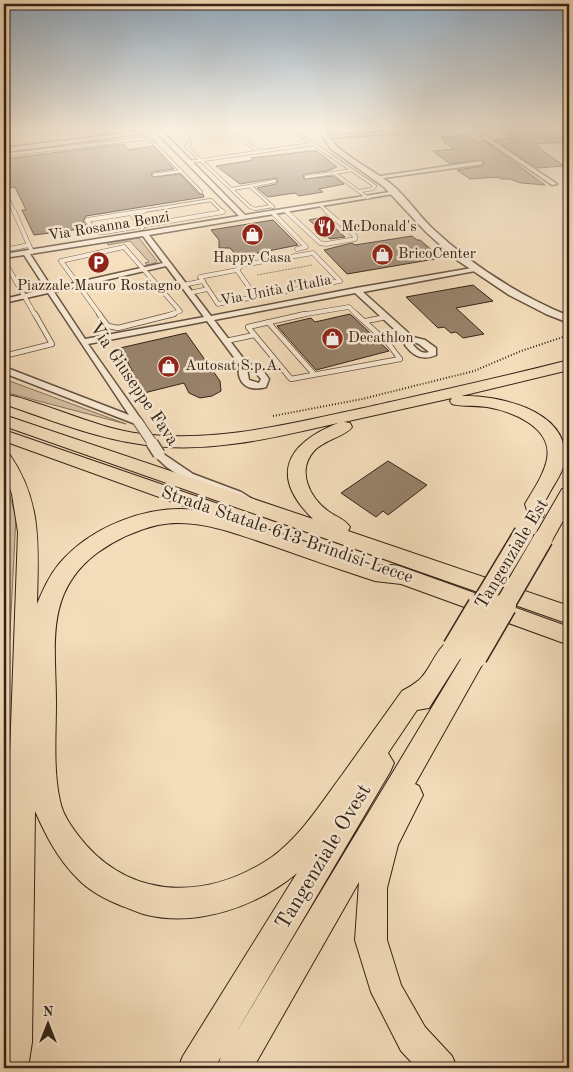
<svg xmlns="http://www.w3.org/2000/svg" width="573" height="1072" viewBox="0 0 573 1072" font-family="'Old Standard TT',serif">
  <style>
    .green { fill: #d3bd9f; stroke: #84705b }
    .building { fill: #98836c; stroke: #342217 }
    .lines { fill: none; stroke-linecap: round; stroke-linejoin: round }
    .service-far2-casing { stroke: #645140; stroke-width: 4 }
    .service-far1-casing { stroke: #645140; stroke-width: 5 }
    .service-casing { stroke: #645140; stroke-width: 6 }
    .minor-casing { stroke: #645140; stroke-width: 3 }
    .tertiary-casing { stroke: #645140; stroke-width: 3 }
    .trunk-casing { stroke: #342217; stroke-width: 2 }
    .path-far1 { stroke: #342217; stroke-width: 1; stroke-dasharray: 0.5 1; stroke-linecap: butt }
    .path { stroke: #342217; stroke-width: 2; stroke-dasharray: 1 2; stroke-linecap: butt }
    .service-far2 { stroke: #f8e9d3; stroke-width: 2.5 }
    .service-far1 { stroke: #f8e9d3; stroke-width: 4 }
    .service { stroke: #f8e9d3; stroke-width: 4.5 }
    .minor { fill: #f8e9d3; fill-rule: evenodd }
    .tertiary { fill: #f8e9d3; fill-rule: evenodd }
    .trunk { fill: #f4ddbb; fill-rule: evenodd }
    .minor-bridge-far1-casing { stroke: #645140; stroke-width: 11; stroke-linecap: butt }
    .minor-bridge-casing { stroke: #645140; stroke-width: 14; stroke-linecap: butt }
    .trunk-bridge-far1-casing { stroke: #342217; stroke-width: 22; stroke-linecap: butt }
    .trunk-bridge-casing { stroke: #342217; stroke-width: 27; stroke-linecap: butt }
    .minor-bridge-far1 { stroke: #f8e9d3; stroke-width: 9 }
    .minor-bridge { stroke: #f8e9d3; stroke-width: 11 }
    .trunk-bridge-far1 { stroke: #f4ddbb; stroke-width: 19 }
    .trunk-bridge { stroke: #f4ddbb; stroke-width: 24 }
    .labels { text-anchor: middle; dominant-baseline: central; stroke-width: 5; stroke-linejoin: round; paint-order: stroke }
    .far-street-label { font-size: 15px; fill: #342217; stroke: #f8e9d3 }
    .far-poi-label { font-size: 15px; fill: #342217; stroke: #f8e9d3; text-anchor: start }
    .street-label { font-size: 18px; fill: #342217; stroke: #f8e9d3 }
    .near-street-label { font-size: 21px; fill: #342217; stroke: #f8e9d3 }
  </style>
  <rect width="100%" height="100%" fill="#f4ddbb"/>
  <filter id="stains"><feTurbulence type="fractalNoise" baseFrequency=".004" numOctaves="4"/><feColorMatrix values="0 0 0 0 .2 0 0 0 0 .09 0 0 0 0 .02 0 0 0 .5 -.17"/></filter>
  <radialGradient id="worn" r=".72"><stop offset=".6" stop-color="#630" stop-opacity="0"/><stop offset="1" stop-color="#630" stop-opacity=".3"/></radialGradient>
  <g class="green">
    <path d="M 139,238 L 157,261 L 155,263 L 147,265 L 145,263 L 149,262 L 130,241 L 108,245 L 107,243 Z"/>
    <path d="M 4,379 L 7,380 L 126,424 L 4,392 Z"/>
    <path d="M 4,483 L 7,486 L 16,517 L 4,749 Z"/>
  </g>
  <g class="building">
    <path d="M 560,130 L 567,142 L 534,144 L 564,166 L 537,168 L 495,140 L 512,138 L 503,131 Z"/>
    <path d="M 467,135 L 477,142 L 485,141 L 545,185 L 521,183 L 510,179 L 501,179 L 498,177 L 470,179 L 457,170 L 483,166 L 485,164 L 483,160 L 450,164 L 433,151 L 454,149 L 444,142 L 446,142 L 441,137 Z"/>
    <path d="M 124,144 L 128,150 L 153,146 L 174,169 L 153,172 L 151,174 L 152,177 L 180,174 L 199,194 L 203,194 L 204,197 L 86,216 L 83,221 L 88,228 L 34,235 L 22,210 L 26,210 L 15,187 L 4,188 L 4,159 Z"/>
    <path d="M 310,151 L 317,151 L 337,167 L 327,171 L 305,174 L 303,176 L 304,179 L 333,176 L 344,184 L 319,189 L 323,192 L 299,196 L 295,193 L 268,197 L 257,188 L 276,184 L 278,181 L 276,178 L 240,184 L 216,166 L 253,160 L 251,158 Z"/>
    <path d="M 323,217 L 345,237 L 330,239 L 309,220 Z"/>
    <path d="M 273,220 L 298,245 L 238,257 L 230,248 L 219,248 L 219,240 L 211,230 Z"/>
    <path d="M 412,236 L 417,240 L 420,240 L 441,258 L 347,274 L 324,250 L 352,243 L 355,245 Z"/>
    <path d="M 473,285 L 493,301 L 456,308 L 484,334 L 463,338 L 456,332 L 451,333 L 444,327 L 438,328 L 406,297 Z"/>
    <path d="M 350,314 L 389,351 L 316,370 L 277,326 L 311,318 L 315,322 Z"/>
    <path d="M 186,333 L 220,381 L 221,391 L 212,396 L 200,398 L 189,393 L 184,383 L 144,393 L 120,348 Z"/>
    <path d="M 388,461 L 427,485 L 388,515 L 383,511 L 376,517 L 341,493 Z"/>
  </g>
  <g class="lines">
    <defs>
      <g id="service-far2">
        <path d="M 199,130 L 181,132 L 190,140 L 190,144 L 186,146 L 250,207 L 255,209 L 272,206"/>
        <path d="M 232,130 L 259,152"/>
        <path d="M 293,130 L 375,186 L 372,189 L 360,191"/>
        <path d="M 4,155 L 149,138 L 201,192"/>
        <path d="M 189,162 L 313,144"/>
        <path d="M 352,170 L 334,173 L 368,198"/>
        <path d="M 154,175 L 182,171"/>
        <path d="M 306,177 L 334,173"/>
        <path d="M 250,186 L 275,181"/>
        <path d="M 232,189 L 250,186 L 273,207"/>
        <path d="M 4,193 L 6,193 L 14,212"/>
        <path d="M 320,205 L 328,212"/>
        <path d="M 137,212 L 211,200 L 223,212"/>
      </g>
      <g id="service-far1">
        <path d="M 14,211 L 32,252"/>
        <path d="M 144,211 L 87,220 L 95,232 L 105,232 L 223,212 L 222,211"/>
        <path d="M 286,211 L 320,243 L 326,244 L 355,239 L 355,236 L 326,211"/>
        <path d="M 131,213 L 142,228"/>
        <path d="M 273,213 L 306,247 L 297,249"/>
        <path d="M 4,250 L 29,245"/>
        <path d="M 313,253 L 340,281 L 218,304 L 200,277 L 237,270 L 242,265 Z"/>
        <path d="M 4,264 L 6,264 L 35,315"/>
        <path d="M 237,270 L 256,297"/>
        <path d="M 183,285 L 203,281"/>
        <path d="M 189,293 L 208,289"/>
        <path d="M 100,315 L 61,261 L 124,247 L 180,311 L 169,315"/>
        <path d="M 300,315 L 349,307 L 357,315"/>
      </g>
      <g id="service">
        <path d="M 99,314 L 108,326 L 118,328 L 174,314"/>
        <path d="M 305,314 L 248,327 L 291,379 L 400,359 L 388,343 L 356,314"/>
        <path d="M 366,321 L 386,317"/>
        <path d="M 268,322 L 314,374"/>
        <path d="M 226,341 L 254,335"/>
        <path d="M 4,356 L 52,344 L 35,314"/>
      </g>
      <g id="minor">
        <path d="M 150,130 L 161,130 L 245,215 L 396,191 L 399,193 L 149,235 L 211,316 L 356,288 L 478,267 L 478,271 L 475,271 L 363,292 L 413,337 L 425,340 L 436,348 L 436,355 C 423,361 413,356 405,345 L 406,340 L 355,293 L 214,320 L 246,362 L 262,369 L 269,379 L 266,387 C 248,392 236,384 239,364 L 207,321 L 88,344 L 143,422 L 138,425 L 4,373 L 4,367 L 7,368 L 129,415 L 48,293 L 4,303 L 4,299 L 46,289 L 24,255 L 4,258 L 4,254 L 239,216 L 156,132 L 4,152 L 4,148 ZM 143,236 L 163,263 L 52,288 L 30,254 ZM 166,266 L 204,317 L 85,339 L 54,292 ZM 414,342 L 419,344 L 429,352 C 422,355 417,349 413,345 ZM 247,369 L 256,373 L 261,379 L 259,383 L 249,380 Z"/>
        <path d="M 423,130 L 450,130 L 324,138 L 321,136 Z"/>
        <path d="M 472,130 L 477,130 L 557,184 L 552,185 Z"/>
        <path d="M 565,130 L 569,130 L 569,135 L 567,135 Z"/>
        <path d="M 481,161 L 483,164 L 377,179 L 374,177 Z"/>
        <path d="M 159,451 L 193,474 L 241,492 L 254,500 L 249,504 L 245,503 C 215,488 175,482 154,454 L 155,452 Z"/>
      </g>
      <path id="tertiary" d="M 318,130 L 324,130 C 340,156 368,166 391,184 C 407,197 418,215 433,229 C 473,266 518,295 569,316 L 569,323 L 546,314 L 509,295 L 457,260 L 426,232 L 384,187 L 331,149 Z"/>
      <g id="trunk">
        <path d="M 569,360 L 569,370 L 461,396 C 497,395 565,409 565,456 C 565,473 551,487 545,502 C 544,508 546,511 543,517 L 536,519 L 529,517 L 525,504 C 533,490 544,475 547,459 C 553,427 511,411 487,407 C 475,405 463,407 452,404 L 450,401 L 452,398 L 344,422 L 350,423 L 352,427 C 346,436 324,440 314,451 C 296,471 310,498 328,511 C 336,517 345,519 350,527 L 348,531 L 569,606 L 569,624 L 4,426 L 4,415 L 313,519 C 269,476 286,444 338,423 C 273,438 205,455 139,444 C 92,437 48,419 4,404 L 4,394 C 51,404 94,428 142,434 C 215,443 288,424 359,409 C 429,393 499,378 569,360 Z"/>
        <path d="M 4,430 L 230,508 L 233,513 L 230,517 L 376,565 C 384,566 391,564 399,566 L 569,627 L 569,645 L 401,584 L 375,581 C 341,570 307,558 273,546 C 236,534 197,517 158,525 C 136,530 115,540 97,553 C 44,593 56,645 56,703 C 56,735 53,770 60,801 C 63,817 76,833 86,845 C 137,902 212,898 272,857 C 301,836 321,803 342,775 C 362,747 382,719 402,691 C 408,688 414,684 419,680 C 434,667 439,633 463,641 L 467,648 L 429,708 L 417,710 L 388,753 L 394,763 L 390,772 L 233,1038 L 467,649 L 475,646 L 483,649 L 487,656 L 483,663 L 415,784 L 419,786 L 423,795 L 398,845 L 387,888 L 387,940 L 401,985 L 425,1027 L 452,1056 L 457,1068 L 417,1068 L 401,1051 L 371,992 L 355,940 L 359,882 L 253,1068 L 217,1068 L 221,1057 L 214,1068 L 178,1068 L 183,1056 L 297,873 C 258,906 198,927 147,915 C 139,913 131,909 122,906 C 107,900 89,891 77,878 C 58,859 46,836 35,811 L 32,1042 L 28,1068 L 4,1068 L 4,921 L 18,532 L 12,494 L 4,473 L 4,453 L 10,455 C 43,503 38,549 37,604 C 43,590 49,576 59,564 C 90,527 148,504 195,510 L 4,441 Z"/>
        <path d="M 569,488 L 569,510 L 550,544 L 543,546 L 536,544 L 533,539 L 536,534 L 562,489 Z"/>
      </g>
    </defs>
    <use href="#service-far2" class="service-far2-casing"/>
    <use href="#service-far1" class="service-far1-casing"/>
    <use href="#service" class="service-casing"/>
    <use href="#minor" class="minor-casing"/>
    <use href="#tertiary" class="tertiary-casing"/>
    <use href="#trunk" class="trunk-casing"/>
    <path class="path-far1" d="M 257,275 L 312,265"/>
    <path class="path" d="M 273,416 L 362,399 L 474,371 L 521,351 L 569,335"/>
    <use href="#service-far2" class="service-far2"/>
    <use href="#service-far1" class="service-far1"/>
    <use href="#service" class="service"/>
    <use href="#minor" class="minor"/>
    <use href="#tertiary" class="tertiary"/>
    <use href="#trunk" class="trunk"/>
    <defs>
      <path id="minor-bridge-far1" d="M 138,422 L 153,444"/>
      <path id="minor-bridge" d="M 152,443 L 159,454"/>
      <g id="trunk-bridge-far1">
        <path d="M 479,608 L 524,533"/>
        <path d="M 503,608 L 543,539"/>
      </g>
      <g id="trunk-bridge">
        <path d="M 455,648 L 480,606"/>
        <path d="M 475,656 L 504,606"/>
      </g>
    </defs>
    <use href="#minor-bridge-far1" class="minor-bridge-far1-casing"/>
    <use href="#minor-bridge" class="minor-bridge-casing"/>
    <use href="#trunk-bridge-far1" class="trunk-bridge-far1-casing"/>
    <use href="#trunk-bridge" class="trunk-bridge-casing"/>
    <use href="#minor-bridge-far1" class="minor-bridge-far1"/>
    <use href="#minor-bridge" class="minor-bridge"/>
    <use href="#trunk-bridge-far1" class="trunk-bridge-far1"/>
    <use href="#trunk-bridge" class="trunk-bridge"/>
  </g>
  <linearGradient id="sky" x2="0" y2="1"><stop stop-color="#93abc0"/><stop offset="0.46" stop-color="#faf0e0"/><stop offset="1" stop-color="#faf0e0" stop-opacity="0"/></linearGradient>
  <rect width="573" height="280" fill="url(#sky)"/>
  <defs>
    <symbol id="restaurant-disc" viewBox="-11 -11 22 22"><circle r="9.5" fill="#8f2418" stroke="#f8e9d3"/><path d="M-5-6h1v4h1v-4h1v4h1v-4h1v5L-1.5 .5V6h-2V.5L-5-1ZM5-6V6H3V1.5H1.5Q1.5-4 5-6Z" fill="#fff"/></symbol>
    <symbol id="shop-disc" viewBox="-11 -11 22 22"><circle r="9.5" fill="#8f2418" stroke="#f8e9d3"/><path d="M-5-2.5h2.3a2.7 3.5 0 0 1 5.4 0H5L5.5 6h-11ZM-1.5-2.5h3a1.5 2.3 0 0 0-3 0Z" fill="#fff"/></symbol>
    <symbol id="parking-disc" viewBox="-11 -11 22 22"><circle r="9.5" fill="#8f2418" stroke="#f8e9d3"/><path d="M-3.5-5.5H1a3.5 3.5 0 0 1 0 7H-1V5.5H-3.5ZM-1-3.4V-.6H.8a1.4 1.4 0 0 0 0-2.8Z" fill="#fff"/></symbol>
  </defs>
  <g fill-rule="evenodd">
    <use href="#restaurant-disc" x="312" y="214" width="25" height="25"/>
    <use href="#shop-disc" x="240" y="222" width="25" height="25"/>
    <use href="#shop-disc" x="370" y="242" width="25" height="25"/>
    <use href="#parking-disc" x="86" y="250" width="25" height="25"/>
    <use href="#shop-disc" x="320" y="326" width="25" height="25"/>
    <use href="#shop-disc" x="156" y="354" width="25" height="25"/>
  </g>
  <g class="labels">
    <g class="far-street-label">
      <text transform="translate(109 227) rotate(-9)">Via Rosanna Benzi</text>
      <text transform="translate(276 291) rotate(-11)">Via Unità d'Italia</text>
    </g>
    <g class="far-poi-label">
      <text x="341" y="227">McDonald's</text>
      <text x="398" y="254">BricoCenter</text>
      <text x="252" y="258" text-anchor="middle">Happy Casa</text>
      <text x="99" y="286" text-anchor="middle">Piazzale Mauro Rostagno</text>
      <text x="348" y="338">Decathlon</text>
      <text x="185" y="366">Autosat S.p.A.</text>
    </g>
    <g class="street-label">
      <text transform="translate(134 384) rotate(56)">Via Giuseppe Fava</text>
      <text transform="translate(287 535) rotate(19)">Strada Statale 613 Brindisi-Lecce</text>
      <text transform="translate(512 554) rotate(-59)">Tangenziale Est</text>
    </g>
    <g class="near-street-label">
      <text transform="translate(324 857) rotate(-59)">Tangenziale Ovest</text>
    </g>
  </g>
  <rect width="573" height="1072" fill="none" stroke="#f4ddbb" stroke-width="20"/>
  <rect x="5" y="5" width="563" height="1062" fill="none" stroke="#342217" stroke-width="2.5"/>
  <rect x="10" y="10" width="553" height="1052" fill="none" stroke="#342217"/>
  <g transform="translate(48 1024)" stroke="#f8e9d3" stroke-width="4" paint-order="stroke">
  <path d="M0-4L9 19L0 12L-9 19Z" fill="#342217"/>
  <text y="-8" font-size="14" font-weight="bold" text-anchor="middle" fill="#342217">N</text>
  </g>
  <rect width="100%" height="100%" filter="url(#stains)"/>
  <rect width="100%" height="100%" fill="url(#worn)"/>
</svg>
